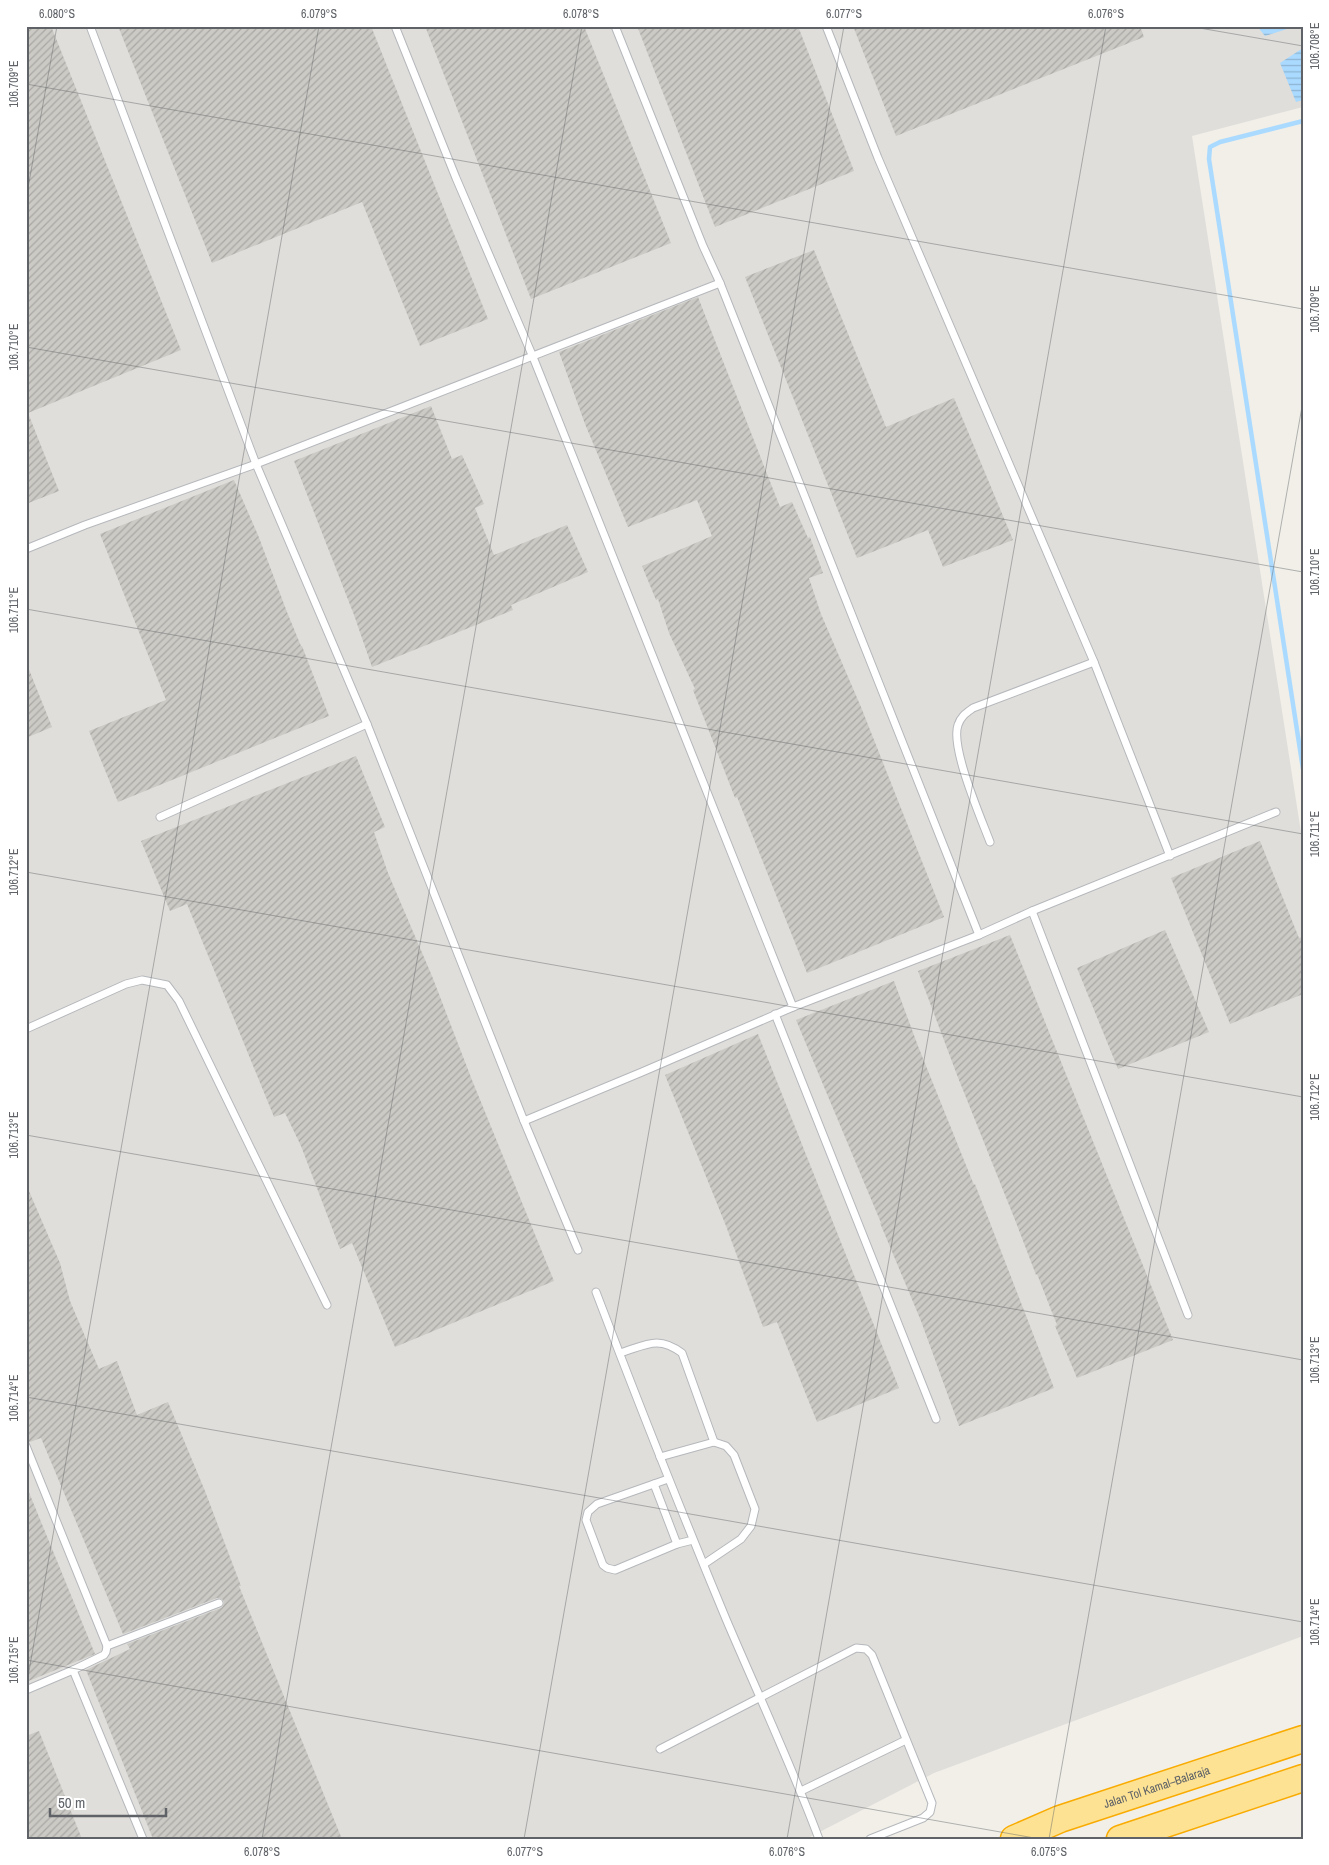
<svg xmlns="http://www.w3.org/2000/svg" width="1329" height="1865" viewBox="0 0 1329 1865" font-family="'Archivo Narrow',sans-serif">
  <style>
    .industrial { fill: #e0deda }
    .water { fill: url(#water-rules) }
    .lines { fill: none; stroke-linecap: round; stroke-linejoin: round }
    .stream { stroke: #aadaff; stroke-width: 4.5 }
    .building { fill: url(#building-hatch) }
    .service-casing { stroke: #b5b8bc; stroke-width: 9 }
    .motorway-casing { stroke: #f9ab00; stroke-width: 29 }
    .service { stroke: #fff; stroke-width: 7 }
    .motorway { stroke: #fde293; stroke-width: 26 }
    .ticks { fill: none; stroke: #5f6368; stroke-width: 1; stroke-opacity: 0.45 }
    .labels { text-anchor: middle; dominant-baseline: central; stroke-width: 5; stroke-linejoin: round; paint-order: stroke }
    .street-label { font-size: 12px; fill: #5f6368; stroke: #fff }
    .neatline { fill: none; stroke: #5f6368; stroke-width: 2 }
    .ticks-label { font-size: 12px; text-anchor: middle; fill: #5f6368 }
  </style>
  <defs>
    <pattern id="water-rules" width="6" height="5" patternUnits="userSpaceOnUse" patternTransform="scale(1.25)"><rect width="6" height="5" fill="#aadaff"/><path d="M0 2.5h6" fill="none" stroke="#8eb4d2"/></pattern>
    <pattern id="building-hatch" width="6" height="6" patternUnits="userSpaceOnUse" patternTransform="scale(1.25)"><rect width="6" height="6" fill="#cccac5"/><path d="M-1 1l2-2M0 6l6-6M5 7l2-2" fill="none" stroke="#a9a8a4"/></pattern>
  </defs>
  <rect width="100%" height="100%" fill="#f1efe8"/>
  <path class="industrial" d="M 26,26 L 1303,26 L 1303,107 L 1192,136 L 1303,845 L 1303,1636 L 934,1773 L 806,1839 L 26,1839 Z"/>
  <g class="water">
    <path d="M 1257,26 L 1296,26 L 1265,36 Z"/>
    <path d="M 1303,48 L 1303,100 L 1296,102 L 1280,63 Z"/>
  </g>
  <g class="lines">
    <path class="stream" d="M 1303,121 L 1220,142 L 1210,147 L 1209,159 L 1303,769"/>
  </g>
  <g class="building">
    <path d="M 26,26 L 51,26 L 181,350 L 28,413 L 59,491 L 26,504 Z"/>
    <path d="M 118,26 L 371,26 L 488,319 L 420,346 L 362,202 L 212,263 Z"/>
    <path d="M 425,26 L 584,26 L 671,243 L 531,299 Z"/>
    <path d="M 637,26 L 798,26 L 854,171 L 715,227 Z"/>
    <path d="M 853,26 L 1140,26 L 1144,37 L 896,136 Z"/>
    <path d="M 814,250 L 886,427 L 954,398 L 1013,540 L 943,567 L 928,530 L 857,558 L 745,277 Z"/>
    <path d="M 698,297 L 780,507 L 792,502 L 808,538 L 810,537 L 823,573 L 809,578 L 821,614 L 861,707 L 944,917 L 807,973 L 751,832 L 737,797 L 735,798 L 693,690 L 695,689 L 669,633 L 658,599 L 656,600 L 642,566 L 712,536 L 697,500 L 628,527 L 585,424 L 559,352 Z"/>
    <path d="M 431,406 L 452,459 L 462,455 L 484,504 L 475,508 L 494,555 L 567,525 L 588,572 L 511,605 L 513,610 L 372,667 L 354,615 L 294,461 Z"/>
    <path d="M 234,480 L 258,535 L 287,612 L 301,646 L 302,646 L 329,716 L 118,802 L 89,731 L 166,700 L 100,534 Z"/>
    <path d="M 26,662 L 52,727 L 26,738 Z"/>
    <path d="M 356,756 L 385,827 L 374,832 L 388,873 L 432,976 L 472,1080 L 554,1281 L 395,1347 L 352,1243 L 340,1249 L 301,1146 L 285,1113 L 274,1117 L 187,904 L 170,911 L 141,841 Z"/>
    <path d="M 1260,841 L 1299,938 L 1303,937 L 1303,994 L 1230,1024 L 1171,878 Z"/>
    <path d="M 1165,930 L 1209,1032 L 1118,1069 L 1077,968 Z"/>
    <path d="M 1010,935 L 1173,1340 L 1077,1378 L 1055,1326 L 1057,1325 L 1037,1274 L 1036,1275 L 1017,1225 L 957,1075 L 918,971 Z"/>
    <path d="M 894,981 L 918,1046 L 974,1185 L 975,1184 L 1054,1388 L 959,1426 L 921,1321 L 880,1223 L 881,1223 L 796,1020 Z"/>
    <path d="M 758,1034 L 899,1388 L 817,1422 L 777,1322 L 763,1327 L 726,1226 L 665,1075 Z"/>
    <path d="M 26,1184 L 60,1263 L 70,1301 L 99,1369 L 117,1361 L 137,1415 L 168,1402 L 205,1491 L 241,1586 L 239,1586 L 342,1839 L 153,1839 L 86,1670 L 130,1649 L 127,1644 L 221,1608 L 223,1606 L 224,1602 L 222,1599 L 217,1598 L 123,1634 L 41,1438 L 30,1442 L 26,1441 L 26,1399 L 30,1398 L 26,1388 Z"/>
    <path d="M 26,1485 L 95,1654 L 26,1682 Z"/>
    <path d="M 39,1731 L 82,1839 L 26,1839 L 26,1736 Z"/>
  </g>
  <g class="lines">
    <defs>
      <g id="service">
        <path d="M 90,26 L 256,464 L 367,724 L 524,1121 L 578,1250"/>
        <path d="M 395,26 L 456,178 L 533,357 L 793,1007"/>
        <path d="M 615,26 L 703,246 L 720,283 L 979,935"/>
        <path d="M 826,26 L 878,158 L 1094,662 L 1170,856"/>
        <path d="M 26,549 L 85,525 L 256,464 L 720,283"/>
        <path d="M 160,817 L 367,724"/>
        <path d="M 990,842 C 981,818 950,747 958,725 C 961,716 966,713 973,708 L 1094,662"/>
        <path d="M 1032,911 L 1188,1315"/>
        <path d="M 775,1014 L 936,1419"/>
        <path d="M 26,1029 L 126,984 L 142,980 L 167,985 L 179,1001 L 327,1305"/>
        <path d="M 524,1121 L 642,1072 L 793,1007 L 979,935 L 1032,911 L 1276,812"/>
        <path d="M 596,1292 C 638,1402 681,1511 726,1619 C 757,1692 791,1764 819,1839"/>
        <path d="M 620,1353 C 646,1345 658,1335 682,1353 L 714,1442"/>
        <path d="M 26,1446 L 107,1646 L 106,1652 L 104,1655 L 73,1670 L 143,1839"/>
        <path d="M 660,1457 L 714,1442 L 726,1446 L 734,1455 L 755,1509 L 751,1526 L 741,1539 L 704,1564"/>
        <path d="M 668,1479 L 597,1504 L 588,1512 L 586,1520 L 603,1565 L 607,1568 L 615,1570 L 677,1544 L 693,1540"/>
        <path d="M 654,1484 L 677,1544"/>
        <path d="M 107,1646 L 219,1603"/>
        <path d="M 26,1690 L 73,1670"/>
        <path d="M 660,1749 L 856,1648 L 866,1649 L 872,1655 L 932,1803 L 930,1812 L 923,1818 L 870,1839"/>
        <path d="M 801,1791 L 906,1740"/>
      </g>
      <g id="motorway">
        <path id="s1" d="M 1014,1839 L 1060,1819 L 1303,1739"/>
        <path d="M 1120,1839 L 1303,1778"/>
      </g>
    </defs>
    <use href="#service" class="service-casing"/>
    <use href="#motorway" class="motorway-casing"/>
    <use href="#service" class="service"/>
    <use href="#motorway" class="motorway"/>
  </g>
  <path class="ticks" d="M 1188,26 L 1303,46M 26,84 L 1303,309M 26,199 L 57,26M 26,347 L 1303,572M 26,609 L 1303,834M 26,872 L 1303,1097M 26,1135 L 1303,1360M 26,1397 L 1303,1622M 26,1660 L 1040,1839M 26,1688 L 319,26M 262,1839 L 582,26M 524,1839 L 844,26M 787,1839 L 1106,26M 1049,1839 L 1303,401"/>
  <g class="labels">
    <g class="street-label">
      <text stroke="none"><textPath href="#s1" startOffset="152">Jalan Tol Kamal–Balaraja</textPath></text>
    </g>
  </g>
  <rect width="1329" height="1865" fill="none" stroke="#ffffff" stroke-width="55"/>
  <path d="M50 1808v8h116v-8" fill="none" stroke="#5f6368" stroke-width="2.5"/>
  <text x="58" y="1808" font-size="15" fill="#5f6368" stroke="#ffffff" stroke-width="4" paint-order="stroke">50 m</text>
  <rect x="28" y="28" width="1274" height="1810" class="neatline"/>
  <g class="ticks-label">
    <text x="57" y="18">6.080°S</text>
    <text x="319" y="18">6.079°S</text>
    <text x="581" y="18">6.078°S</text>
    <text x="844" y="18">6.077°S</text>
    <text x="1106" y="18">6.076°S</text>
    <text transform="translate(1315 46) rotate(-90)" y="4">106.708°E</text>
    <text transform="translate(14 84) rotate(-90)" y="4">106.709°E</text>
    <text transform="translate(1315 309) rotate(-90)" y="4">106.709°E</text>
    <text transform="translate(14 347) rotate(-90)" y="4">106.710°E</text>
    <text transform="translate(1315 572) rotate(-90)" y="4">106.710°E</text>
    <text transform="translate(14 610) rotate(-90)" y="4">106.711°E</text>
    <text transform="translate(1315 834) rotate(-90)" y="4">106.711°E</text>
    <text transform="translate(14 872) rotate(-90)" y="4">106.712°E</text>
    <text transform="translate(1315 1097) rotate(-90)" y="4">106.712°E</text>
    <text transform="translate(14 1135) rotate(-90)" y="4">106.713°E</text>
    <text transform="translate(1315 1360) rotate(-90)" y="4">106.713°E</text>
    <text transform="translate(14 1398) rotate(-90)" y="4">106.714°E</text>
    <text transform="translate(1315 1622) rotate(-90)" y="4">106.714°E</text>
    <text transform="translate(14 1660) rotate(-90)" y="4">106.715°E</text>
    <text x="262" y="1856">6.078°S</text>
    <text x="525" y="1856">6.077°S</text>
    <text x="787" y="1856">6.076°S</text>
    <text x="1049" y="1856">6.075°S</text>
  </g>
</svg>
